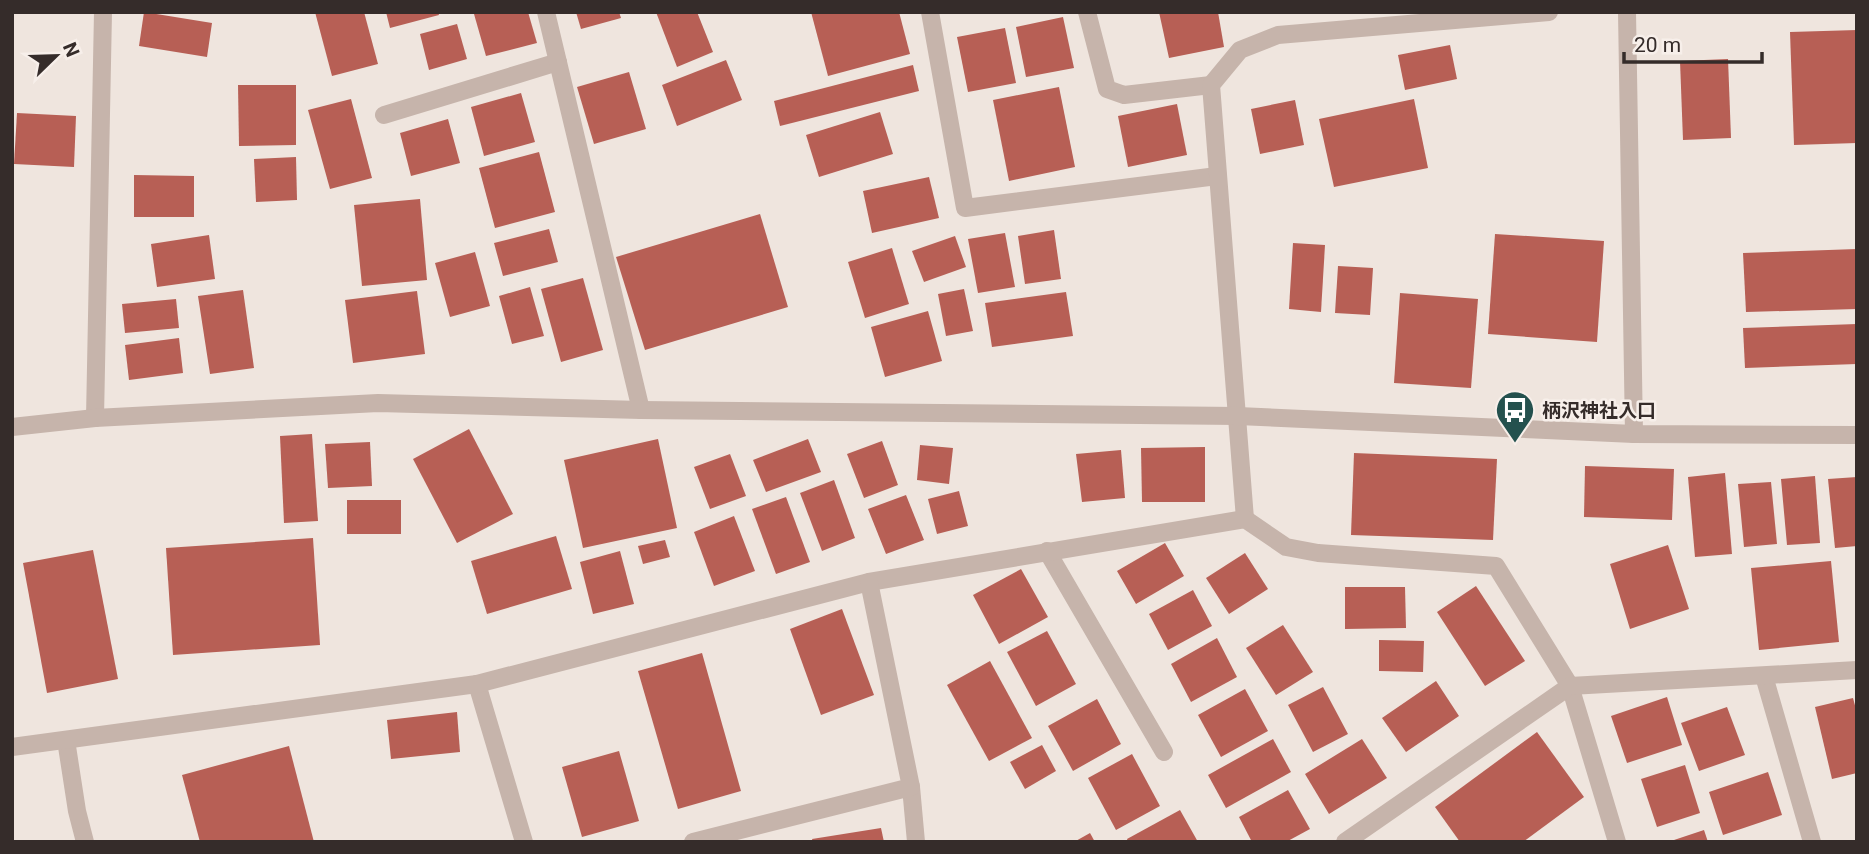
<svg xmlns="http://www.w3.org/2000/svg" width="1869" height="854" viewBox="0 0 1869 854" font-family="Roboto,'Noto Sans JP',sans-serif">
	<rect width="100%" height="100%" fill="#efe5de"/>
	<g fill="#b75f55">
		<path d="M144,12L212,23L207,57L139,46Z"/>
		<path d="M315,12H364L378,64L332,76Z"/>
		<path d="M386,12H438L439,15L390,28Z"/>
		<path d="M481,12H528L537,43L486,56L474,14Z"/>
		<path d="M576,12H619L621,18L581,29Z"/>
		<path d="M656,12H697L713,52L677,67Z"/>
		<path d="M811,12H899L910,54L828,76Z"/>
		<path d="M1159,12H1218L1224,47L1169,58Z"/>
		<path d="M1063,17L1074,68L1026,77L1016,27Z"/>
		<path d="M457,24L467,59L429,70L420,34Z"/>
		<path d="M1005,28L1016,83L968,92L957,37Z"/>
		<path d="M1857,30V143L1794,145L1790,32Z"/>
		<path d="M1450,45L1457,79L1405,90L1398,55Z"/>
		<path d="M1728,59L1731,138L1683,140L1680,61Z"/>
		<path d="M726,60L742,100L677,126L662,85Z"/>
		<path d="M913,65L919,91L780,126L774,101Z"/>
		<path d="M629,72L646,129L594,144L577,87Z"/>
		<path d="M238,85H296V145L239,146Z"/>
		<path d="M1059,87L1075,167L1009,181L993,100Z"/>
		<path d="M521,93L535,142L484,156L471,107Z"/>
		<path d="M351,99L372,178L330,189L308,110Z"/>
		<path d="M1414,99L1428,168L1334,187L1319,119Z"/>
		<path d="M1295,100L1304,145L1260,154L1251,109Z"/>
		<path d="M1177,104L1187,155L1128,167L1118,116Z"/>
		<path d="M880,112L893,154L819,177L806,135Z"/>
		<path d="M17,113L76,116L74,167L14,164Z"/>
		<path d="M448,119L460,163L411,176L400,133Z"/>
		<path d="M539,152L555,212L495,228L479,168Z"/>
		<path d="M296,157L297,200L256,202L254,159Z"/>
		<path d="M134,175L194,176V217H134Z"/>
		<path d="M929,177L939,218L872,233L863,191Z"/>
		<path d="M420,199L427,280L362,286L354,205Z"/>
		<path d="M760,214L788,307L645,350L616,257Z"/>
		<path d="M549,229L558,262L503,276L494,243Z"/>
		<path d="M1054,230L1061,279L1025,284L1018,236Z"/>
		<path d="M1005,233L1015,287L978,293L968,239Z"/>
		<path d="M1495,234L1604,241L1597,342L1488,334Z"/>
		<path d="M209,235L215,279L157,287L151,244Z"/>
		<path d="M955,236L966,267L924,282L912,251Z"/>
		<path d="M1293,243L1325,245L1321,312L1289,309Z"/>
		<path d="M892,248L909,304L865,318L848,262Z"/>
		<path d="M1857,249V309L1746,312L1743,253Z"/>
		<path d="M475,252L490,306L450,317L435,263Z"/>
		<path d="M1338,266L1373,268L1370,315L1335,313Z"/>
		<path d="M583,278L603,350L561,362L541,289Z"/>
		<path d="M530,287L544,336L512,344L499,296Z"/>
		<path d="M964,289L973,331L946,336L938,294Z"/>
		<path d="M243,290L254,368L210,374L198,296Z"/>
		<path d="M417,291L425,354L353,363L345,300Z"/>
		<path d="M1066,292L1073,336L992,347L985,303Z"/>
		<path d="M1400,293L1478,299L1471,388L1394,383Z"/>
		<path d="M176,299L179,328L125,333L122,304Z"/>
		<path d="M928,311L942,361L885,377L871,327Z"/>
		<path d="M1857,324V364L1745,368L1743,328Z"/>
		<path d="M179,338L183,373L129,380L125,345Z"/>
		<path d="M469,429L513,514L457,543L413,459Z"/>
		<path d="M312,434L318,521L284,523L280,436Z"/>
		<path d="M658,439L677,528L583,548L564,460Z"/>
		<path d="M808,439L821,472L766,492L753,460Z"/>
		<path d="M882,441L898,485L864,498L847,454Z"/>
		<path d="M370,442L372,486L328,488L325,444Z"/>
		<path d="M920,445L953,448L949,484L917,480Z"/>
		<path d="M1205,447V502H1142L1141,448Z"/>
		<path d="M1121,450L1125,498L1082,502L1076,454Z"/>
		<path d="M1354,453L1497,459L1493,540L1351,535Z"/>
		<path d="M730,454L746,496L710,509L694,467Z"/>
		<path d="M1585,466L1674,469L1672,520L1584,517Z"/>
		<path d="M1725,473L1732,554L1695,557L1688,477Z"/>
		<path d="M1815,476L1820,543L1787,545L1781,479Z"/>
		<path d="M1857,477V546L1835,548L1828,479Z"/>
		<path d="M834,480L855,538L822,551L800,493Z"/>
		<path d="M1771,482L1777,544L1744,547L1738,484Z"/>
		<path d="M959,491L968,526L937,534L928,499Z"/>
		<path d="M906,495L924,540L886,554L868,509Z"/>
		<path d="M786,497L810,562L776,574L752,509Z"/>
		<rect x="347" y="500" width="54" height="34"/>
		<path d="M734,516L755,571L714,586L694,532Z"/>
		<path d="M556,536L572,589L487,614L471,561Z"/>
		<path d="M313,538L320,645L173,655L166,548Z"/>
		<path d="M665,540L670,557L643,564L638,546Z"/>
		<path d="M1165,543L1184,576L1136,604L1117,571Z"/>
		<path d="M1668,545L1689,609L1630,629L1610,564Z"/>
		<path d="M93,550L118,679L47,693L23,563Z"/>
		<path d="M620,551L634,604L593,614L580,562Z"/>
		<path d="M1245,553L1268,589L1229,614L1206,578Z"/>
		<path d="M1831,561L1839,642L1759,650L1751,568Z"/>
		<path d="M1021,569L1048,617L999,644L973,595Z"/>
		<path d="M1476,586L1525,661L1485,686L1437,612Z"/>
		<path d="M1345,587H1405L1406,628L1345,629Z"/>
		<path d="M1193,590L1212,626L1168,650L1149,614Z"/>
		<path d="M842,609L874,695L821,715L790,629Z"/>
		<path d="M1283,625L1313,672L1276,695L1246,648Z"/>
		<path d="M1047,631L1076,684L1036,706L1007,652Z"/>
		<path d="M1217,638L1237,677L1191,702L1171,664Z"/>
		<path d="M1379,640L1424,641L1423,672L1379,671Z"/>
		<path d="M702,653L741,791L678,809L638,671Z"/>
		<path d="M990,661L1032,738L989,761L947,685Z"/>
		<path d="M1436,681L1459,716L1406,752L1382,718Z"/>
		<path d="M1323,687L1348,734L1313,752L1288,705Z"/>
		<path d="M1245,689L1268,731L1221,757L1198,715Z"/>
		<path d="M1667,697L1682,745L1627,763L1611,716Z"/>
		<path d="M1853,698L1857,713V773L1832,779L1815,707Z"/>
		<path d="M1097,699L1121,744L1073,771L1048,726Z"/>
		<path d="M1727,707L1745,755L1699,771L1681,723Z"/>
		<path d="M457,712L460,752L391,759L387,720Z"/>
		<path d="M1537,732L1584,797L1523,842H1460L1435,807Z"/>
		<path d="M1273,739L1291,772L1226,808L1208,775Z"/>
		<path d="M1362,739L1387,778L1329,814L1305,774Z"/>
		<path d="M1042,745L1056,771L1025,789L1010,762Z"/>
		<path d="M289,746L314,842H200L182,775Z"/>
		<path d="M619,751L639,821L582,837L562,767Z"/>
		<path d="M1132,754L1160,806L1116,830L1088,778Z"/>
		<path d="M1685,765L1700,813L1657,827L1641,779Z"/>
		<path d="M1768,772L1782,815L1723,835L1709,792Z"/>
		<path d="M1288,790L1310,829L1286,842H1252L1239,817Z"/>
		<path d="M1180,810L1198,842H1128L1127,839Z"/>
		<path d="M881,828L884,842H813L812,839Z"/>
		<path d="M1704,830L1708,842H1671V841Z"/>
		<path d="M1090,833L1095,842H1074Z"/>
	</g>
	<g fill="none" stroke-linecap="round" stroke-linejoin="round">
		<g stroke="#c6b4ab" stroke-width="18">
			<path d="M384,115L558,62"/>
			<path d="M95,418L103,12"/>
		</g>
		<path stroke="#c6b4ab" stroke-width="18" d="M911,787L916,842"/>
		<g stroke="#c6b4ab" stroke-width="18">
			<path d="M546,12L641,410"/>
			<path d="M930,12L965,208L1217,176"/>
			<path d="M1087,12L1107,89L1124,95L1211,85"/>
			<path d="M1627,12L1634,434"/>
			<path d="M1245,519L1211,85L1240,50L1278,35L1549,12"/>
			<path d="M1047,551L1164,752"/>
			<path d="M1764,676L1812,842"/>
			<path d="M477,684L524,842"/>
			<path d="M66,740L77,811L85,842"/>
			<path d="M12,747L477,684L869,582L1245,519L1286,547L1318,553L1496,566L1570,686L1617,842"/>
			<path d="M693,842L911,787L869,582"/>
			<path d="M1345,842L1570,686L1857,670"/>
		</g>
		<path stroke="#c6b4ab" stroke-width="18" d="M12,427L95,418L378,403L641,410L1238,416L1634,434L1857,435"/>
	</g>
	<defs>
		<g id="bus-pin" transform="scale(2.0125)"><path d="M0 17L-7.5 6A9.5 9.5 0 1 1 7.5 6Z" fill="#24514e" stroke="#f7efea"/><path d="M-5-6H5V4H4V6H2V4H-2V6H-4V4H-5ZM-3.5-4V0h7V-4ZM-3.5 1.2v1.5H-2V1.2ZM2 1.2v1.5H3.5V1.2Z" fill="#fff"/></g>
	</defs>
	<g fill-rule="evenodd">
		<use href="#bus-pin" x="1515" y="410"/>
	</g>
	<g text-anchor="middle" stroke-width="5" stroke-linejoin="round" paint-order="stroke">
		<g font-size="19" font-weight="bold" fill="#352c2a" stroke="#f7efea" text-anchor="start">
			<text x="1542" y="417">柄沢神社入口</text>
		</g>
	</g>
	<rect width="1869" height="854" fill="none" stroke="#352c2a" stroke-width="28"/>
	<g transform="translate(56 56) rotate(67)" stroke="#f7efea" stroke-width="5" paint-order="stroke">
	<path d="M0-5L12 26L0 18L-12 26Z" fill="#352c2a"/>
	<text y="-10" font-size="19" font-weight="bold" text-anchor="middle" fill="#352c2a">N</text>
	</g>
	<path d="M1624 52v10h138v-10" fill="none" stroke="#352c2a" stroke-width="3.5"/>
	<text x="1634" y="52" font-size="21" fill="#352c2a" stroke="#f7efea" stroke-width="5" paint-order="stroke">20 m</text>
</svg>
